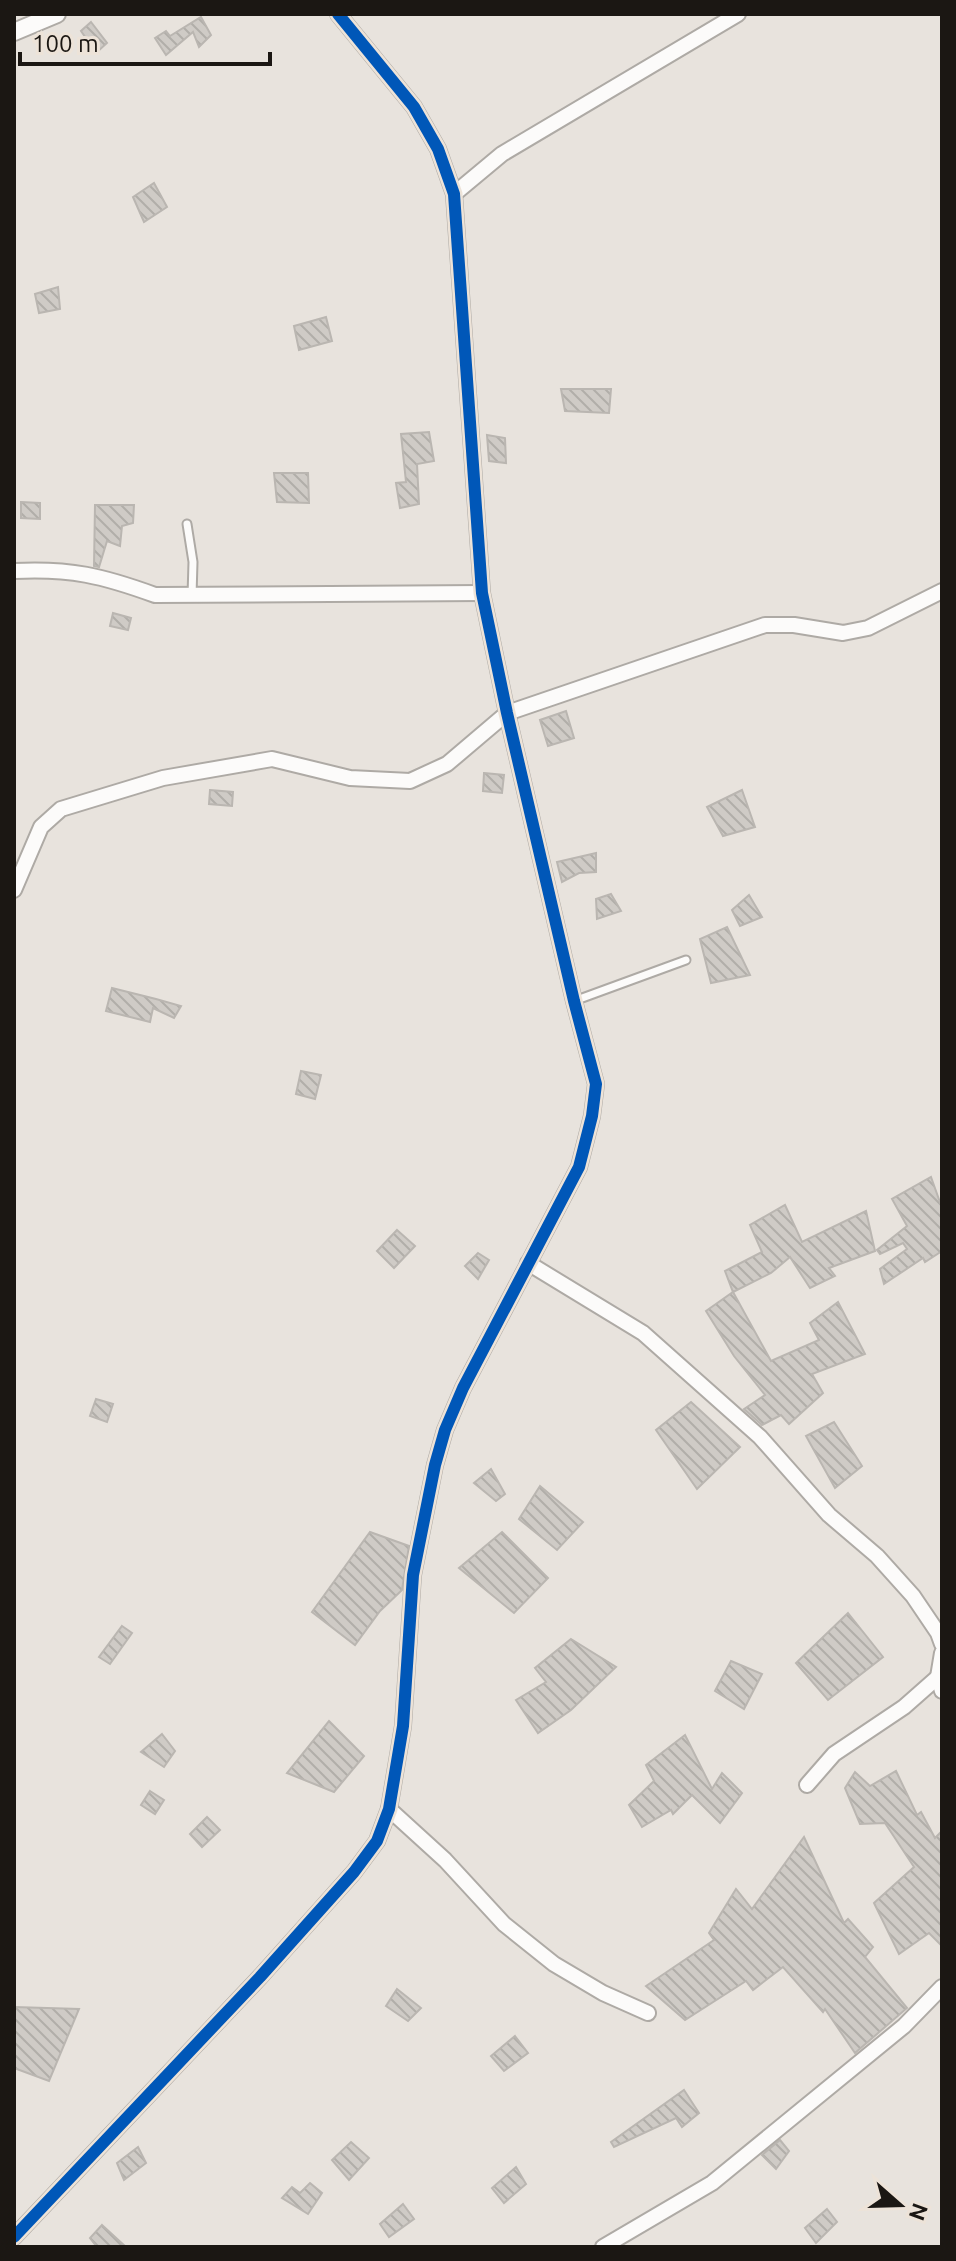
<svg xmlns="http://www.w3.org/2000/svg" width="956" height="2261" viewBox="0 0 956 2261" font-family="Ubuntu,sans-serif">
	<defs>
		<pattern id="building-back-hatch" width="6" height="6" patternUnits="userSpaceOnUse" patternTransform="scale(2)"><rect width="6" height="6" fill="#cfcbc6"/><path d="M-1 5l2 2M0 0l6 6M5-1l2 2" fill="none" stroke="#b1aea9"/></pattern>
	</defs>
	<rect width="100%" height="100%" fill="#e8e3dd"/>
	<g fill="url(#building-back-hatch)" stroke="#bab6b1" stroke-width="2">
		<path d="M201,17L211,35L199,47L193,32L166,55L155,38L166,31L170,36Z"/>
		<path d="M91,22L107,43L96,53L81,31Z"/>
		<path d="M154,183L167,207L144,222L133,197Z"/>
		<path d="M58,287L60,309L39,313L35,294Z"/>
		<path d="M326,317L332,341L299,350L294,326Z"/>
		<path d="M561,389H611L609,413L565,411Z"/>
		<path d="M429,432L434,461L417,464L419,504L400,508L396,483L406,482L401,434Z"/>
		<path d="M487,435L505,438L506,463L489,461Z"/>
		<path d="M274,473H308L309,503L277,502Z"/>
		<path d="M21,502L40,503V519L21,518Z"/>
		<path d="M95,505H134L133,523L122,526L120,546L107,541L99,567L94,566Z"/>
		<path d="M113,613L131,618L128,630L110,626Z"/>
		<path d="M566,711L574,738L548,746L540,720Z"/>
		<path d="M484,773L504,775L502,793L483,791Z"/>
		<path d="M210,790L233,792L232,806L209,804Z"/>
		<path d="M742,790L755,827L723,836L707,807Z"/>
		<path d="M596,853V872L579,873L562,882L557,862Z"/>
		<path d="M611,894L621,911L597,919L596,899Z"/>
		<path d="M749,895L762,917L740,926L732,910Z"/>
		<path d="M727,927L750,975L711,983L700,939Z"/>
		<path d="M112,988L156,999L181,1006L174,1018L153,1008L150,1022L106,1011Z"/>
		<path d="M301,1071L321,1075L315,1099L296,1094Z"/>
		<path d="M931,1177L942,1208V1251L925,1262L923,1258L884,1284L880,1269L907,1249L903,1243L880,1254L877,1250L907,1226L892,1199Z"/>
		<path d="M785,1205L802,1242L866,1211L875,1251L829,1268L835,1276L810,1288L790,1257L771,1273L733,1292L725,1271L762,1252L750,1225Z"/>
		<path d="M397,1230L415,1246L394,1268L377,1251Z"/>
		<path d="M478,1253L489,1260L478,1279L465,1266Z"/>
		<path d="M733,1292L771,1361L819,1340L810,1323L838,1302L865,1354L812,1374L823,1393L789,1424L781,1415L762,1425L744,1409L765,1395L734,1356L706,1311Z"/>
		<path d="M96,1399L113,1404L107,1422L90,1416Z"/>
		<path d="M691,1402L740,1447L697,1489L656,1430Z"/>
		<path d="M834,1422L862,1466L835,1488L806,1436Z"/>
		<path d="M491,1469L505,1494L496,1501L474,1483Z"/>
		<path d="M540,1486L583,1522L557,1550L519,1519Z"/>
		<path d="M370,1532L409,1546L402,1590L380,1611L355,1645L312,1612Z"/>
		<path d="M502,1532L548,1578L514,1613L459,1568Z"/>
		<path d="M848,1613L883,1657L828,1700L796,1663Z"/>
		<path d="M122,1626L132,1633L110,1664L99,1657Z"/>
		<path d="M571,1639L616,1667L571,1710L538,1733L516,1700L546,1682L535,1668Z"/>
		<path d="M731,1661L762,1674L744,1709L715,1691Z"/>
		<path d="M329,1721L364,1756L334,1792L287,1773Z"/>
		<path d="M162,1734L175,1751L164,1767L141,1752Z"/>
		<path d="M685,1735L712,1789L722,1773L742,1793L720,1823L692,1795L673,1814L671,1810L642,1827L629,1805L654,1781L646,1765Z"/>
		<path d="M896,1771L917,1815L921,1812L935,1838L942,1831V1946L929,1933L899,1954L874,1903L914,1867L885,1823L860,1824L845,1788L855,1772L870,1786Z"/>
		<path d="M150,1791L164,1800L155,1814L141,1805Z"/>
		<path d="M207,1817L220,1830L202,1847L190,1834Z"/>
		<path d="M804,1837L844,1923L848,1919L873,1947L865,1957L907,2008L855,2053L825,2009L823,2012L783,1967L753,1990L746,1981L685,2020L646,1986L714,1940L709,1933L736,1889L752,1909Z"/>
		<path d="M397,1989L421,2008L408,2021L386,2006Z"/>
		<path d="M14,2007L79,2009L49,2081L14,2068Z"/>
		<path d="M515,2036L528,2053L504,2071L491,2056Z"/>
		<path d="M684,2090L699,2113L682,2127L676,2118L614,2147L611,2142Z"/>
		<path d="M780,2140L789,2151L776,2169L762,2155Z"/>
		<path d="M351,2142L369,2158L349,2180L332,2160Z"/>
		<path d="M138,2147L146,2163L124,2180L117,2163Z"/>
		<path d="M516,2167L526,2184L504,2203L492,2188Z"/>
		<path d="M310,2183L322,2193L308,2214L282,2198L292,2187L300,2193Z"/>
		<path d="M403,2204L414,2219L389,2237L380,2224Z"/>
		<path d="M827,2209L837,2222L816,2243L805,2228Z"/>
		<path d="M102,2225L126,2247H97L90,2238Z"/>
	</g>
	<g fill="none" stroke-linecap="round" stroke-linejoin="round">
		<g stroke="#aeaaa5" stroke-width="11">
			<g id="service">
				<path d="M187,524L193,562L192,596"/>
				<path d="M574,1001L686,960"/>
			</g>
		</g>
		<g stroke="#aeaaa5" stroke-width="18">
			<g id="minor">
				<path d="M454,194L502,154L738,14"/>
				<path d="M14,571C70,568 103,576 155,595L482,593"/>
				<path d="M14,890L41,827L61,809L163,778L272,759L350,778L410,781L447,764L507,713L765,625H794L843,633L868,628L942,591"/>
				<path d="M528,1263L643,1333L760,1437L829,1515L877,1556L913,1596L938,1633L942,1644"/>
				<path d="M942,1653L938,1677L942,1691"/>
				<path d="M807,1785L834,1754L904,1707L938,1677"/>
				<path d="M389,1809L445,1860L504,1924L554,1964L603,1993L648,2013"/>
				<path d="M14,2237L260,1977L354,1872L377,1841L389,1809L403,1726L413,1575L435,1465L445,1430L463,1388L579,1167L592,1116L596,1084L574,1001L507,713L482,593L454,194L438,149L414,107L338,14"/>
				<path d="M603,2247L712,2183L904,2026L942,1987"/>
			</g>
		</g>
		<g stroke="#aeaaa5" stroke-width="20">
			<path id="tertiary" d="M14,32L57,14"/>
		</g>
		<use href="#service" stroke="#fcfbfa" stroke-width="7"/>
		<use href="#minor" stroke="#fcfbfa" stroke-width="14"/>
		<use href="#tertiary" stroke="#fcfbfa" stroke-width="16"/>
		<g stroke="#ede3d8" stroke-width="17">
			<path id="cycleway" d="M14,2237L260,1977L354,1872L377,1841L389,1809L403,1726L413,1575L435,1465L445,1430L463,1388L579,1167L592,1116L596,1084L574,1001L507,713L482,593L454,194L438,149L414,107L338,14"/>
		</g>
		<use href="#cycleway" stroke="#0057b8" stroke-width="12"/>
	</g>
	<rect width="956" height="2261" fill="none" stroke="#1b1713" stroke-width="32"/>
	<g transform="translate(900 2205) rotate(110)" stroke="#ede3d8" stroke-width="6" paint-order="stroke">
	<path d="M0-6L14 30L0 20L-14 30Z" fill="#1b1713"/>
	<text y="-12" font-size="22" font-weight="bold" text-anchor="middle" fill="#1b1713">N</text>
	</g>
	<path d="M20 52v12h250v-12" fill="none" stroke="#1b1713" stroke-width="4"/>
	<text x="32" y="52" font-size="24" fill="#1b1713" stroke="#ede3d8" stroke-width="6" paint-order="stroke">100 m</text>
</svg>
